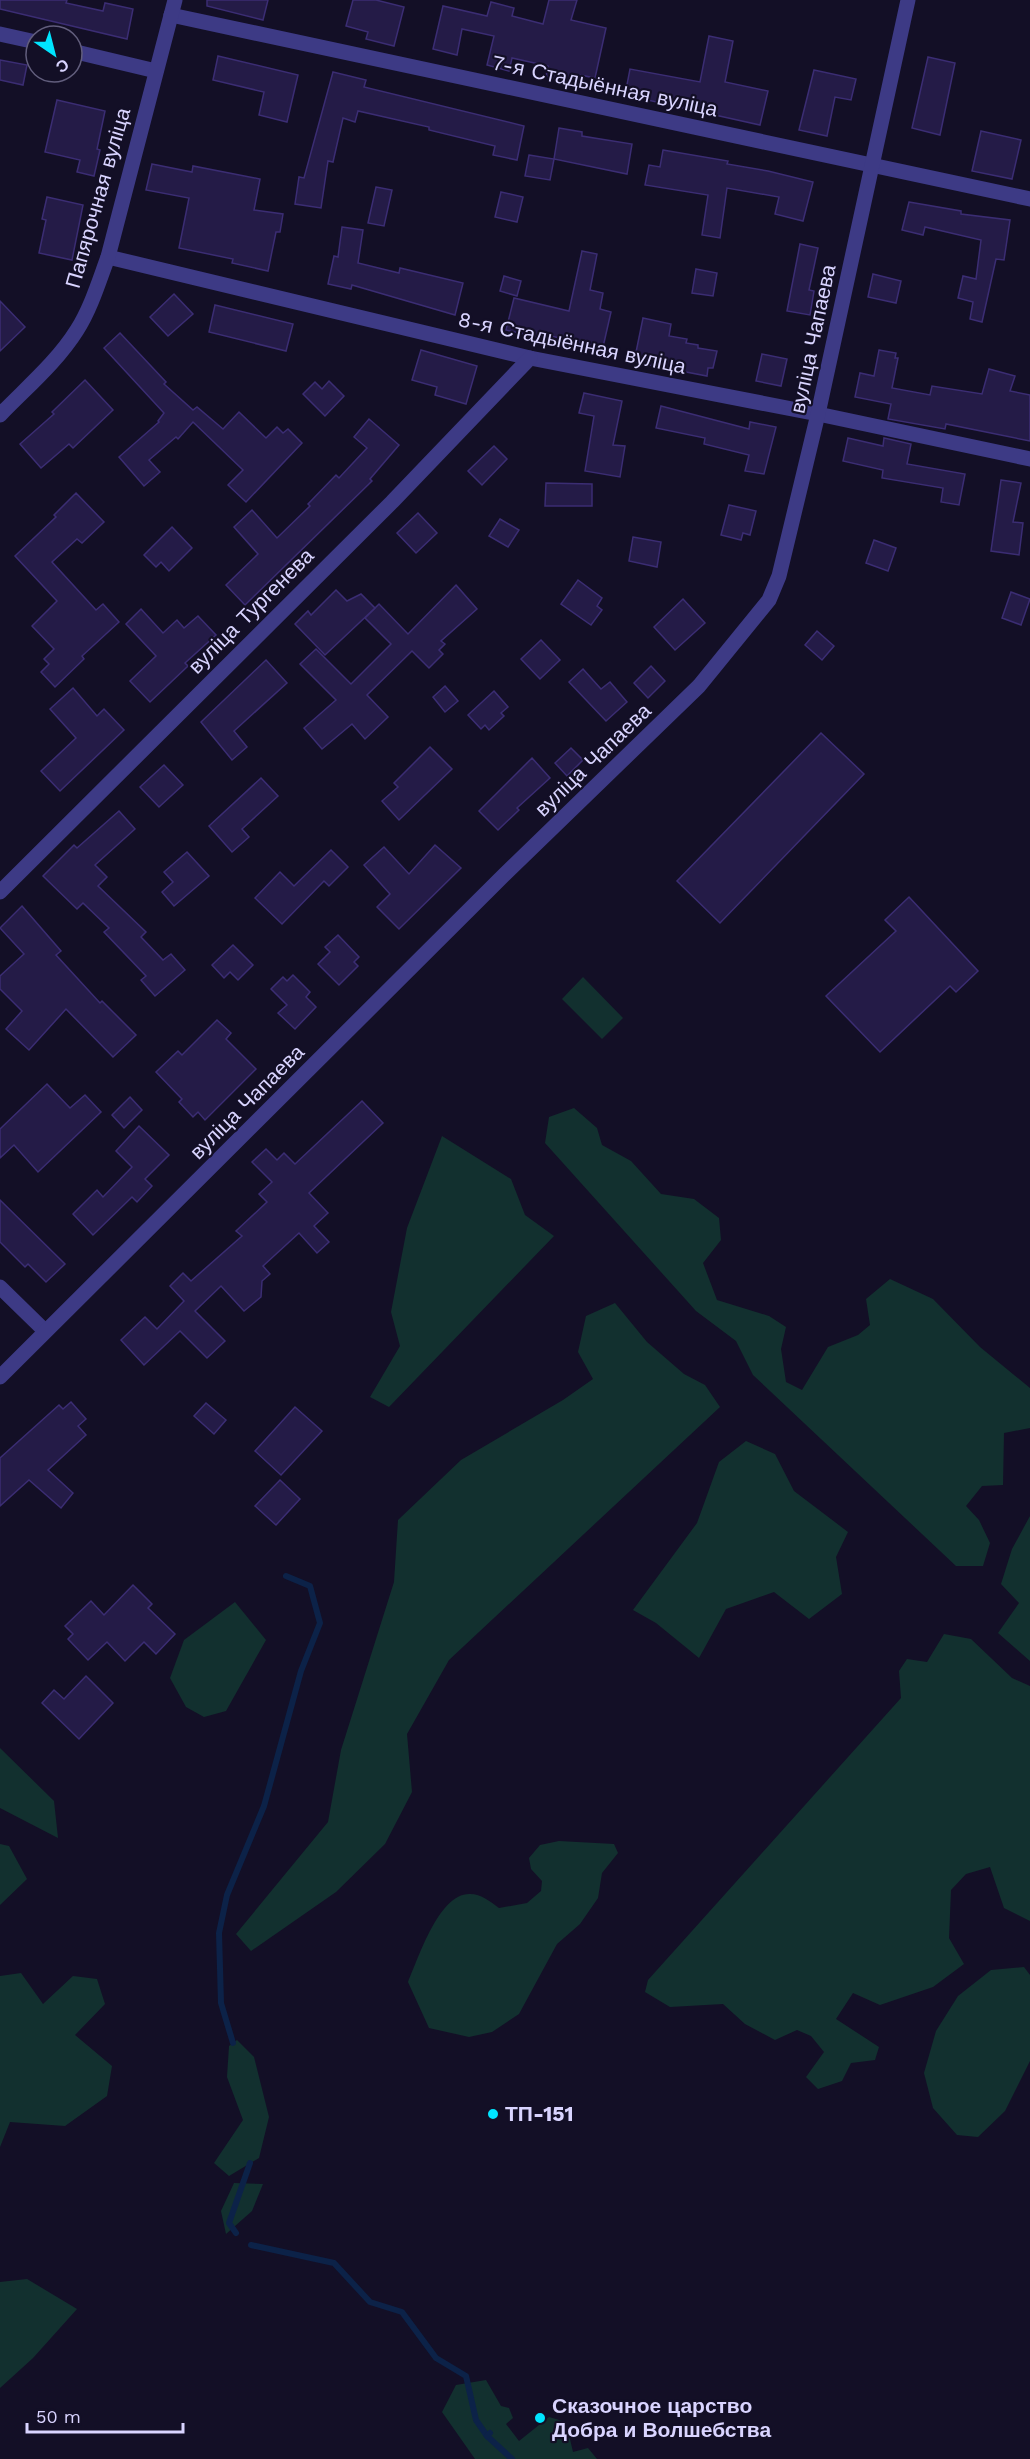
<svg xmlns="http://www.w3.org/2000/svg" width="1030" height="2459" viewBox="0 0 1030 2459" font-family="'Work Sans',sans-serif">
	<rect width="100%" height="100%" fill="#130f26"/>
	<g fill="#12302f">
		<path d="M583,977L623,1018L602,1039L562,999Z"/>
		<path d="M574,1108L597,1128L602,1145L631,1161L661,1194L694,1199L719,1218L721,1240L703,1263L717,1300L769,1316L786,1327L781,1349L786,1382L802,1390L828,1347L858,1335L870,1325L866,1299L890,1279L933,1299L980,1347L1030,1388V1428L1004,1433L1003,1485L982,1486L966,1506L979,1520L990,1543L983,1566H956L753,1375L736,1341L696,1311L545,1143L549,1117Z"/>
		<path d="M442,1136L511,1179L525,1215L554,1236L389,1407L370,1397L400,1346L391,1312L407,1228Z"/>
		<path d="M615,1303L647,1342L684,1374L705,1385L720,1407L449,1660L407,1734L412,1792L385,1844L336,1892L251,1951L236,1934L328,1822L341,1750L394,1582L398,1520L461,1460L563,1400L593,1379L578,1352L586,1316Z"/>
		<path d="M746,1441L775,1454L794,1491L848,1532L836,1557L842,1594L809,1619L774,1592L726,1609L699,1658L656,1623L633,1610L697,1523L719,1462Z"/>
		<path d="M1030,1516V1661L998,1633L1019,1603L1001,1584L1012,1549Z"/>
		<path d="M235,1602L266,1640L226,1711L204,1717L186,1707L170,1678L184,1640Z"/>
		<path d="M944,1634L971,1639L1012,1678L1030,1686V1921L1004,1908L990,1867L966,1874L951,1890L949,1938L964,1964L933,1987L880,2005L853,1993L836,2019L879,2047L875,2060L851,2063L842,2081L818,2089L806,2077L824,2052L811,2036L797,2030L775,2040L745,2024L723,2004L670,2007L645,1992L648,1980L901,1698L899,1671L907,1659L927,1662Z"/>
		<path d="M0,1748L54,1801L58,1838L0,1808Z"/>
		<path d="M559,1841L614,1844L618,1853L602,1873L598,1898L580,1924L557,1944L519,2014L492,2032L469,2037L429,2028L408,1982C419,1957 439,1893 470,1894C481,1894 491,1902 499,1908L527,1903L541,1891L542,1881L531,1869L529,1858L540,1845Z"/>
		<path d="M0,1844L9,1846L27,1879L0,1905Z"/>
		<path d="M1024,1967L1030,1975V2061L1005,2111L978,2137L957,2135L933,2108L924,2073L936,2031L958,1996L991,1970Z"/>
		<path d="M21,1973L43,2004L73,1976L97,1979L105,2004L75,2035L112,2066L107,2096L65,2126L10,2122L0,2147V1976Z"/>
		<path d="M237,2040L254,2057L269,2117L259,2158L229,2176L214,2163L243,2120L227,2077L229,2046Z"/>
		<path d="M234,2183L263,2184L252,2211L226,2234L221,2211Z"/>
		<path d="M27,2279L77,2309L33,2358L0,2388V2282Z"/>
		<path d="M486,2380L501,2406L509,2408L513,2418L506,2424L519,2441L549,2417L566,2422L573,2452L588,2448L597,2459H475L442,2412L456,2385Z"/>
	</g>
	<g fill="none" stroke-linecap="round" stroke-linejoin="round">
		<g stroke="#0c2248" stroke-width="6">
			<path d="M233,2043L221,2003L219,1933L227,1895L264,1806L301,1671L320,1623L310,1586L286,1576"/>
			<path d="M236,2233L229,2223L250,2163"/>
			<path d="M251,2245L334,2263L370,2302L402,2312L436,2358L466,2376L476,2420L487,2436"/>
			<path d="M490,2433L487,2436L512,2459"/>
		</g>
	</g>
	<g fill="#241b47" stroke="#3b2d73" stroke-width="1.5">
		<path d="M0,0H67L66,3L103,11L105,3L133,9L127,39L0,9Z"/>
		<path d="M207,0H268L263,20L207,6Z"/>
		<path d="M353,0H376L404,7L394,46L366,39L368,32L346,26Z"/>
		<path d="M549,0H577L571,20L606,28L595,78L580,75L578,84L546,76L548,66L512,58L509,71L487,65L494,36L462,29L457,55L433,49L443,6L487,16L491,2L514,8L512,16L543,24Z"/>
		<path d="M709,36L733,41L725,82L768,91L760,125L625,95L630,69L700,82Z"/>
		<path d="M218,56L298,75L287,122L259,115L264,92L213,80Z"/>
		<path d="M928,57L955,63L940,135L912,128Z"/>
		<path d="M0,60L27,65L23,85L0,80Z"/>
		<path d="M814,70L856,79L851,100L835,97L827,136L799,130Z"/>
		<path d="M333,72L366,80L364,87L524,126L517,160L493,155L495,146L429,130V127L358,111L355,122L343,118L333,162L328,161L321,208L295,204L299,177L304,178Z"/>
		<path d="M57,100L105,111L97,149L100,150L94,176L77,172L80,160L45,152Z"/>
		<path d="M559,128L582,132V136L632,144L627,174L554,159Z"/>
		<path d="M981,131L1021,140L1012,179L972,171Z"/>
		<path d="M663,150L728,161L727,164L768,171L813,182L803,221L775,214L779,197L727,188L720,238L702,235L708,195L645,185L649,165L660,167Z"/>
		<path d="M529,155L554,159L550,180L525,176Z"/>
		<path d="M152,164L192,172L193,166L260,179L254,210L283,214L280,232H276L268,271L232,263L233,259L179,248L189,198L146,190Z"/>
		<path d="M376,187L392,190L384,226L368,223Z"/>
		<path d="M501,192L523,197L517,222L495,217Z"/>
		<path d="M47,197L83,205L72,260L39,253L46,220L42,219Z"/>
		<path d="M909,202L961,211V214L1010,220L1004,260L996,259L982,322L970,319L973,302L958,298L963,276L976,279L981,240L925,227L923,235L902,230Z"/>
		<path d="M342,227L363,230L358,263L399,273L400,268L463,283L455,315L352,285L351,289L328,284L334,256L338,257Z"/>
		<path d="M800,244L818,248L809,290L814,291L810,315L787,311Z"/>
		<path d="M582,251L597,254L590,290L603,293L600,309L611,312L603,347L541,334L540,338L506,330L514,298L569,311Z"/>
		<path d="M696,269L717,273L713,296L692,293Z"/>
		<path d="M873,274L901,281L896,303L868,297Z"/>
		<path d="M504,276L521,281L517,296L500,291Z"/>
		<path d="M174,294L193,314L168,336L150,317Z"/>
		<path d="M0,301L25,327L0,351Z"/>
		<path d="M215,305L293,324L286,351L209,332Z"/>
		<path d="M643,318L671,324L669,336L687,339L686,343L698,345V348L717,351L713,368H708L707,376L634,362Z"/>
		<path d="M120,333L166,382L164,384L193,410L197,407L223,429L239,412L266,438L277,427L283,433L288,429L302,443L246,502L228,485L243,470L193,422L178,439L176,437L149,460L160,472L144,486L119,457L159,422L158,421L164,413L104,348Z"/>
		<path d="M421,350L477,366L466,404L435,395L437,387L412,380Z"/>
		<path d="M879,350L896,353L895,358H898L892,388L930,395L932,386L982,394L989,369L1015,376L1010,391L1030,395V441L946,424L945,429L888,419L891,404L855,397L860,373L874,376Z"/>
		<path d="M762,354L787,359L781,386L756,381Z"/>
		<path d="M85,380L113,410L73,448L69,444L41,468L20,444L54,414L52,412Z"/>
		<path d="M329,381L344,396L325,416L303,394L315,382L322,389Z"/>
		<path d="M584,393L622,401L613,445L625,446L620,477L585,471L594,416L579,413Z"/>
		<path d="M661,406L749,429L750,422L776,427L764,474L745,471L749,455L704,444L705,438L656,428Z"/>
		<path d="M369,419L399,445L370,479L372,481L245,605L226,585L258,554L234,527L252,510L277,538L310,506L308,504L336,475L339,478L367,448L354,437Z"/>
		<path d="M848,438L883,446L884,438L911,444L907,464L965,474L959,505L941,502L943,488L882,478L883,470L843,461Z"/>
		<path d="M494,446L507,459L482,485L468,471Z"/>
		<path d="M1001,480L1021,483L1013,522L1023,523L1019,555L991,551Z"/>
		<path d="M546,483L592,484V506H545Z"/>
		<path d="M76,493L104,522L82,543L77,539L52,562L96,610L103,604L119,622L82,656L84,659L55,687L41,672L49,664L44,659L54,649L32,626L57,601L15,556L56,517L54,515Z"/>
		<path d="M729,505L756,511L750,535L743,533L741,540L721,535Z"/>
		<path d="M418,513L437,533L416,553L397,533Z"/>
		<path d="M500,519L519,530L508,547L489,536Z"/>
		<path d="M172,527L192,548L169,571L161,562L156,567L144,555Z"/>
		<path d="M633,537L661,542L657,567L629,561Z"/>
		<path d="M874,540L896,548L888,571L866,563Z"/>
		<path d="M578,580L602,598L597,606L602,610L591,625L561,604Z"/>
		<path d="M456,585L477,609L441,641L445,644L439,650L443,654L429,668L412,651L367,695L388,717L365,739L352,724L322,749L304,728L336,700L300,664L316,649L351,684L391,644L365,618L379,604L408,634Z"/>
		<path d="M336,590L347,601L361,594L375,608L325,655L295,624L308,611L311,615Z"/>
		<path d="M1011,592L1030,599L1021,625L1002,618Z"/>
		<path d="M683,599L705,623L675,650L654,627Z"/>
		<path d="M141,609L163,633L177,620L184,628L198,616L216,635L185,663L188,666L150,702L130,681L156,656L126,624Z"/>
		<path d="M817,631L834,646L822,660L805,645Z"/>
		<path d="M541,640L560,660L540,679L521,659Z"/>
		<path d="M266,660L287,683L234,731L247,747L232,760L201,722Z"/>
		<path d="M651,666L665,681L648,698L634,683Z"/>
		<path d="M583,669L601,689L610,682L627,702L606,721L569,682Z"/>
		<path d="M445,686L458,701L445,712L433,697Z"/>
		<path d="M73,688L97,716L104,709L124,730L60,791L41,771L76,738L50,709Z"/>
		<path d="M494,691L508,707L501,713L504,716L489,730L485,725L481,729L468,715Z"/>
		<path d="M821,733L864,774L720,923L677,881Z"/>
		<path d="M430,747L452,769L399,820L382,801L398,787L394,783Z"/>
		<path d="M571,748L583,760L567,776L555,763Z"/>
		<path d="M532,758L550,778L517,808L519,810L498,830L479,811Z"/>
		<path d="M164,765L183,785L159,807L140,787Z"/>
		<path d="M261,778L278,796L242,829L249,837L232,852L209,826Z"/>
		<path d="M119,811L135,829L95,865L107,877L98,886L146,932L141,937L163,960L171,954L185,970L155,996L141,980L146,976L104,932L109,928L83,903L77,909L43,876L74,845L77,848Z"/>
		<path d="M435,845L461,868L399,929L377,907L390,894L364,865L384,847L409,874Z"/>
		<path d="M331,850L348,867L329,886L324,881L282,924L255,898L280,872L294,886Z"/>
		<path d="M187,852L209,876L174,906L162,892L173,882L164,872Z"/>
		<path d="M909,897L978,971L956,992L950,986L880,1052L826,996L896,931L885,920Z"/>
		<path d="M22,906L61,951L56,955L100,1003L102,1001L136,1035L113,1057L66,1009L29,1050L6,1029L22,1011L0,989V976L24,954L0,928Z"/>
		<path d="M338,935L359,957L354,962L358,966L339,985L318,964L330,952L325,947Z"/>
		<path d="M233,945L253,965L238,980L230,972L224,978L212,965Z"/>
		<path d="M293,975L310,992L306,997L316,1007L295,1029L278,1013L287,1005L271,989L283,977L287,981Z"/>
		<path d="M217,1020L231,1033L226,1039L256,1069L205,1120L198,1112L193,1117L179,1102L182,1099L156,1072L178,1051L182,1055Z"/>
		<path d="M47,1084L70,1108L85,1095L101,1112L38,1172L14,1145L0,1158V1129Z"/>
		<path d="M130,1097L142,1110L124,1128L112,1115Z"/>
		<path d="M362,1101L383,1123L309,1193L328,1213L314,1226L329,1242L317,1253L299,1233L263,1266L270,1274L262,1281L261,1297L244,1311L221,1286L195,1311L225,1341L207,1358L180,1331L144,1365L121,1340L145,1317L157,1329L184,1301L170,1286L183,1273L191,1281L242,1236L236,1231L267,1202L259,1194L272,1182L252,1162L266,1149L277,1160L284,1153L295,1164Z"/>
		<path d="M139,1126L169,1155L145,1179L152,1186L137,1202L132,1197L93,1235L73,1214L97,1190L103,1197L132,1167L116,1151Z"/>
		<path d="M0,1200L65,1264L46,1282L28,1264L25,1267L0,1242Z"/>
		<path d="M71,1402L86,1419L78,1426L86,1435L48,1470L73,1493L61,1508L29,1480L0,1506V1458L59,1405L63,1409Z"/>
		<path d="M206,1403L226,1420L214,1434L194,1416Z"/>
		<path d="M295,1407L322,1431L281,1475L255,1451Z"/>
		<path d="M280,1480L300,1499L276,1525L255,1506Z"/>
		<path d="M133,1585L152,1604L148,1608L175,1634L156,1654L144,1642L125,1661L107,1642L88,1660L68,1639L73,1634L65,1626L91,1601L104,1615Z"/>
		<path d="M86,1676L113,1703L79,1739L42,1703L54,1690L64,1699Z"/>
	</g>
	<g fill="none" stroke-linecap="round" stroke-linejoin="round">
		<g stroke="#3d3a85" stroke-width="15">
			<path d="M171,15L1030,199"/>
			<path d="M0,34L36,42"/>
			<path d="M72,51L156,71"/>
			<path d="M108,257L530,358L818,414L1030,459"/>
			<path d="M0,415C26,388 57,362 77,330C91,308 99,281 108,257L175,0"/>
			<path d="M0,892L392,502L530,358"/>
			<path d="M0,1287L45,1331"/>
			<path d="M0,1377L505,874L699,686L769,600L779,576L818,414L908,0"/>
		</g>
	</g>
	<g fill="#00e5ff" stroke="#130f26" stroke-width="2">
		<circle cx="493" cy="2114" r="6"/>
		<circle cx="540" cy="2418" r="6"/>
	</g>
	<g text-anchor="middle" stroke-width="4.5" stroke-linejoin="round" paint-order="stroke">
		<g font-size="21" fill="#d9d4ff" stroke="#130f26">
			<text transform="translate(605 86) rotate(12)" y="7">7-я Стадыённая вуліца</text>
			<text transform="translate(98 198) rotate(-74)" y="7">Папярочная вуліца</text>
			<text transform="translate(813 339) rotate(-78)" y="7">вуліца Чапаева</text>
			<text transform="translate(572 343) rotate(12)" y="7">8-я Стадыённая вуліца</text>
			<text transform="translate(251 611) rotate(-45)" y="7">вуліца Тургенева</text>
			<text transform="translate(593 760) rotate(-44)" y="7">вуліца Чапаева</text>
			<text transform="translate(247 1102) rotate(-45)" y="7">вуліца Чапаева</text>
		</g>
		<g font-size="21" font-weight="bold" fill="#d9d4ff" stroke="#130f26" text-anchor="start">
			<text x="505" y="2121">ТП-151</text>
			<text x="552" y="2413">Сказочное царство<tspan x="552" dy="24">Добра и Волшебства</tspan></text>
		</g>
	</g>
	<g transform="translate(54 54) rotate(145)"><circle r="28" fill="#130f26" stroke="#625e7d" stroke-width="1.5"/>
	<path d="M0-4.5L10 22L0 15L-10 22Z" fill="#00e5ff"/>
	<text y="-9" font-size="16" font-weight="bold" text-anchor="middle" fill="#d9d4ff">С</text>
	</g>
	<path d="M27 2423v9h156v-9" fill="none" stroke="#d9d4ff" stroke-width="3"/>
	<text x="36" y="2423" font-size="18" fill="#d9d4ff" stroke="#130f26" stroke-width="4.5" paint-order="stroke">50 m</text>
</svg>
